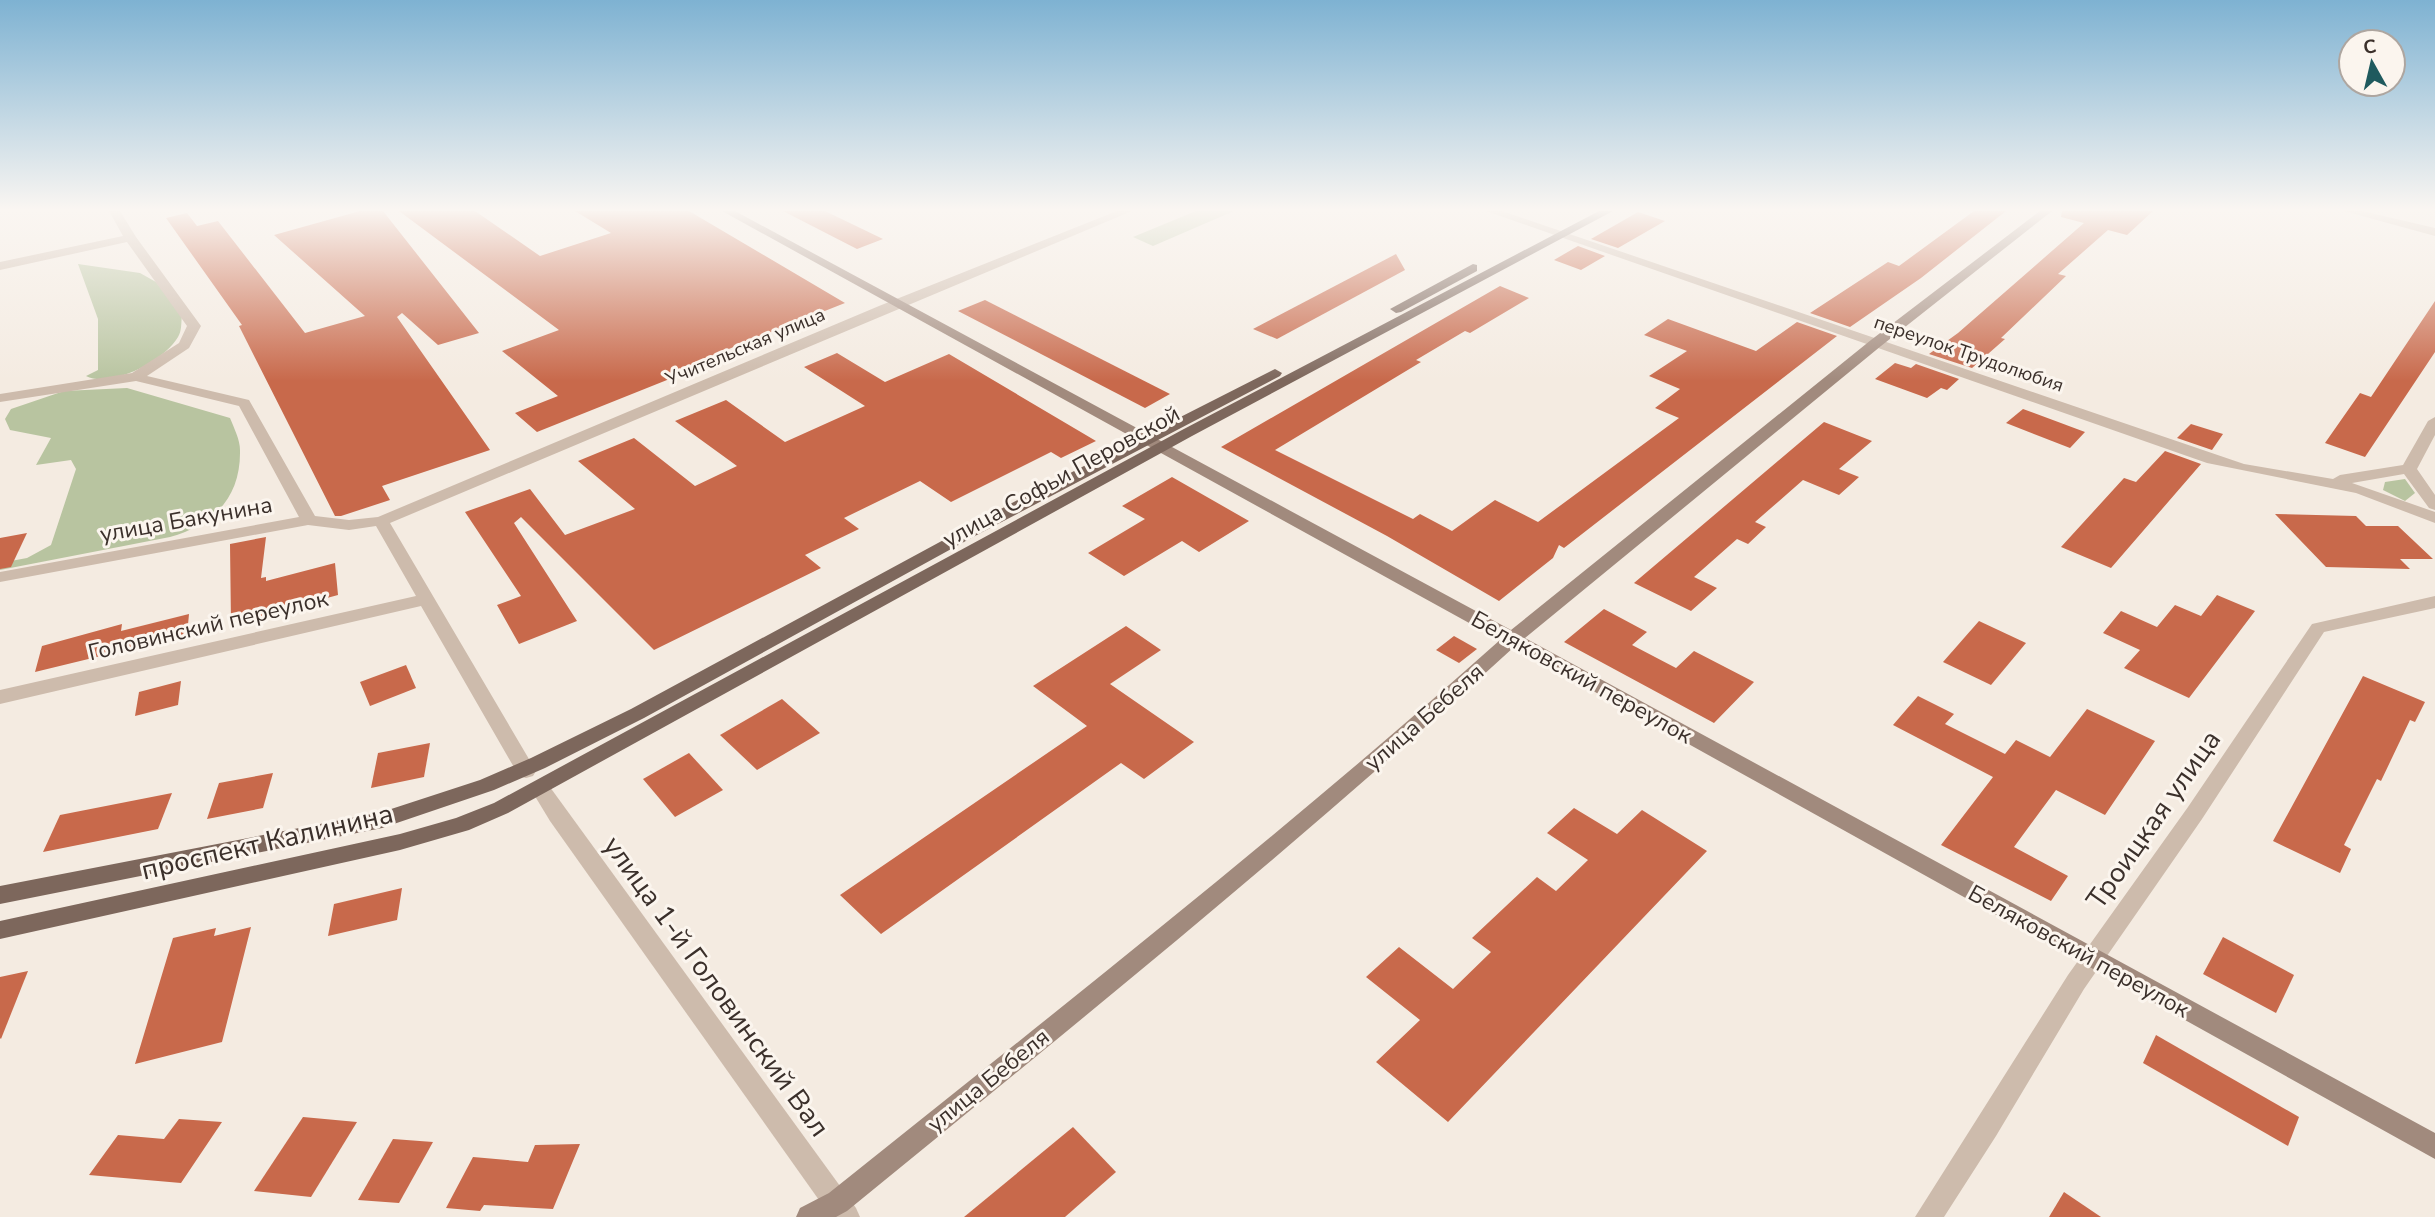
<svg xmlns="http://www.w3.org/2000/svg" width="2435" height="1217" viewBox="0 0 2435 1217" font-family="'Nunito Sans',sans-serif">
	<rect width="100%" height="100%" fill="#f4ebe1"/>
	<g fill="#b8c4a0">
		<path d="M1196,211H1234L1153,246L1133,237Z"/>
		<path d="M78,264L140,273L156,282L182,315C181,322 182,331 178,337C165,360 111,389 86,376L98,370V319Z"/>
		<path d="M127,388L230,418C234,428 240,440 240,450C241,498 213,525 170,537L0,570V563L27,558L51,545L76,469L71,460L36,465L51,438L10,430L5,419L11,409L64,391Z"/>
		<path d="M2405,479L2415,493L2405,501L2383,490L2385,482Z"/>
	</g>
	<g fill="#c8694b">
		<path d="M360,211H383L479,333L438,345L402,313L397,317L490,450L382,486L390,500L341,516H335L239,326L242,325L166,218L187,213L197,226L218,221L305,333L365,316L274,235Z"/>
		<path d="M399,211H475L540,256L611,233L575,211H689L845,303L706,358L712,362L537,432L515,413L558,396L502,351L559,330Z"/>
		<path d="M783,211H825L883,239L857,249Z"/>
		<path d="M1974,211H2006L1921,278L1850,327L1810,313L1888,262L1899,266Z"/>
		<path d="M2062,211H2153L2127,235L2108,230L2058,274L2066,276L2001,338L2005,339L1972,368L1929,354L1958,333L2084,223L2061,217Z"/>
		<path d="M1638,212L1665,221L1618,248L1591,239Z"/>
		<path d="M1578,246L1605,256L1581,270L1554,260Z"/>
		<path d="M1396,254L1405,270L1277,339L1253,329Z"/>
		<path d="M1500,286L1529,298L1470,333L1465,331L1416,360L1421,362L1275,450L1413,519L1420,514L1452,531L1495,500L1538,522L1679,418L1655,408L1680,389L1649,376L1687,351L1644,335L1668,319L1756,351L1797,322L1837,336L1564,548L1559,545L1553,558L1499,601L1387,536L1221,447Z"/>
		<path d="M985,300L1170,394L1145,408L958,311Z"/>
		<path d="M2435,301V352L2365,457L2325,443L2360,393L2371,397Z"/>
		<path d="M837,353L885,382L949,354L1096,441L1061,458L1051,452L951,502L920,481L844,518L859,529L805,555L821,568L654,650L521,517L514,523L577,621L519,644L497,605L521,596L465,512L530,489L565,535L635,509L578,461L634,438L695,486L737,466L675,421L726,400L785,442L865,406L804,367Z"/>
		<path d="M1895,363L1911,368L1916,364L1959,379L1947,390L1941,388L1927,398L1875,379Z"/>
		<path d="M2023,409L2085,432L2070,448L2006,423Z"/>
		<path d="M1824,422L1872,441L1839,469L1859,477L1839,495L1803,480L1755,522L1766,527L1748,544L1737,539L1694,577L1717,588L1691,611L1634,583Z"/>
		<path d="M2191,424L2223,434L2212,450L2177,438Z"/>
		<path d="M2165,451L2201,464L2111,568L2061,547L2124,478L2136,482Z"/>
		<path d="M1172,477L1249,521L1199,552L1182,541L1124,576L1088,553L1145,519L1122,506Z"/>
		<path d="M2275,514L2356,516L2366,526H2398L2433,559H2400L2410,569L2326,567Z"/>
		<path d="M27,533L11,567L0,569V538Z"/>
		<path d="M266,537L261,578L266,577V581L335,563L338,595L231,624L230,544Z"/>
		<path d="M2217,595L2255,611L2189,698L2124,668L2140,650L2103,633L2121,611L2157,627L2175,605L2201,616Z"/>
		<path d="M1604,609L1647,632L1632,645L1676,668L1694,651L1754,682L1714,723L1564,642Z"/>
		<path d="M189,614L187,635L35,672L42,646L122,624L121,631Z"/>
		<path d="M1979,621L2026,643L1991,685L1943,662Z"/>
		<path d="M1126,626L1161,650L1110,684L1194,742L1144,779L1121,763L881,934L840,895L1087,726L1033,686Z"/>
		<path d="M1454,636L1477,649L1459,663L1436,650Z"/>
		<path d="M406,665L416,688L370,706L360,682Z"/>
		<path d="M2363,676L2425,702L2415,722L2410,720L2381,781L2377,779L2344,845L2351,849L2340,873L2273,841Z"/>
		<path d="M181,681L178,705L135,716L139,692Z"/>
		<path d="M1918,696L1954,714L1945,724L2005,754L2016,740L2050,757L2087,709L2155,741L2105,815L2056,790L2014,847L2068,876L2051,901L1941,845L1993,777L1893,725Z"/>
		<path d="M782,699L820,733L757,770L720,735Z"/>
		<path d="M430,743L424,777L371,788L378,753Z"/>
		<path d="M689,753L723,790L675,817L643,779Z"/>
		<path d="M273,773L263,808L207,819L219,783Z"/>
		<path d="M172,793L158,829L43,852L60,815Z"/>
		<path d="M1574,808L1617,834L1642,810L1707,851L1448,1122L1376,1062L1420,1020L1366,977L1399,947L1453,989L1491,952L1472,938L1537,877L1556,891L1588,860L1547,833Z"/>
		<path d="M402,888L397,920L328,936L334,904Z"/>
		<path d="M251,927L222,1042L135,1064L173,938L216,928L214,936Z"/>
		<path d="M2223,937L2294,975L2276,1013L2203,974Z"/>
		<path d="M28,971L1,1039L0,1038V977Z"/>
		<path d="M2156,1035L2299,1117L2288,1146L2143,1063Z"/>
		<path d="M303,1117L357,1122L311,1197L254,1191Z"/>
		<path d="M179,1119L222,1122L181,1183L89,1175L118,1135L164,1139Z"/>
		<path d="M1073,1127L1116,1172L1065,1217H964Z"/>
		<path d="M393,1139L433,1142L399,1203L358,1200Z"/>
		<path d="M580,1144L553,1209L484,1205L480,1211L446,1208L473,1157L528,1162L535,1145Z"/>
		<path d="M2064,1192L2101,1217H2049Z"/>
	</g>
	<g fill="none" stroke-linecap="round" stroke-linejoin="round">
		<g fill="#cdbbac" fill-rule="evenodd">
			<path d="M109,211H120L136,237L201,326L189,348L147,376L249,400L315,516L349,520L378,517L879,306L1117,211H1132L390,523L536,771L533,776L526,778L519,776L421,606L0,704V690L416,596L376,526L349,530L308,525L0,582V572L299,517L239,406L136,381L0,402V394L132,373L179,343L187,326L127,242L0,270V262L123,236Z"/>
			<path d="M1486,211H1502L2244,464L2333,479L2340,475L2403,465L2428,421L2435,417V435L2417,469L2435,495V510L2429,508L2404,474L2352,483L2435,512V523L2356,493L2207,463Z"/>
			<path d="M2344,211H2362L2435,228V236Z"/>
			<path d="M2435,596V608L2324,632L2202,819L2084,989L1996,1136L1944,1217H1915L2068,975L2188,807L2312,624Z"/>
			<path d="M540,780L547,783L856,1208L860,1217H831L550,821L530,788L533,783Z"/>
		</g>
		<path fill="#a18a7d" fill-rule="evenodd" d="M722,211H735L1511,630L1871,340L2040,211H2052L1881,346L1525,638L2435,1133V1159L1514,647C1299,844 1072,1027 847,1211L836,1217H796L800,1208L829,1193C1055,1012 1284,833 1500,640Z"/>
		<g fill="#7d675c" fill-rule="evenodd">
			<path d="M1599,211H1613L1192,436L508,813L469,830L400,850L0,939V921L400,834L456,818L494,803L1182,430Z"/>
			<path d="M1473,264L1477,265V271L1401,312L1396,313L1390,309Z"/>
			<path d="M1275,369L1282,373L1280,376L973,537L644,718L545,768L494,790L382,828L0,904V886L382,812L480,780L531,758L631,709L1023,497Z"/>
		</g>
	</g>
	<linearGradient id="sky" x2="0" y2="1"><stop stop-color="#7eb2d2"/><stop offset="0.55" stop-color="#faf6f2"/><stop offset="1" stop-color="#faf6f2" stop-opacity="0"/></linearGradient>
	<rect width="2435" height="381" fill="url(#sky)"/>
	<g text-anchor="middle" stroke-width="6" stroke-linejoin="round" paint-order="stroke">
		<g font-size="19" fill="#3b302b" stroke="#fbf5ee">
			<text transform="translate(745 346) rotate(-23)" y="7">Учительская улица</text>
			<text transform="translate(1969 353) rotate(19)" y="7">переулок Трудолюбия</text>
		</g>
		<g font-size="23" fill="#3b302b" stroke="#fbf5ee">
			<text transform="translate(1061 476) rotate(-29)" y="8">улица Софьи Перовской</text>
			<text transform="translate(186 519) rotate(-10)" y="8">улица Бакунина</text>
			<text transform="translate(208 625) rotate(-13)" y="8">Головинский переулок</text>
			<text transform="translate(1582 677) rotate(29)" y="8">Беляковский переулок</text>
			<text transform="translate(1424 717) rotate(-41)" y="8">улица Бебеля</text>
			<text transform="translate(2079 951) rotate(29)" y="8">Беляковский переулок</text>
			<text transform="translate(988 1080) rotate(-39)" y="8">улица Бебеля</text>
		</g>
		<g font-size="28" fill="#3b302b" stroke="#fbf5ee">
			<text transform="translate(2153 819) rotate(-55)" y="10">Троицкая улица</text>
			<text transform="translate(267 841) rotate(-13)" y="10">проспект Калинина</text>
			<text transform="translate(717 986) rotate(54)" y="10">улица 1-й Головинский Вал</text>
		</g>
	</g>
	<g transform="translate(2372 63) rotate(352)"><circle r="33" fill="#fbf5ee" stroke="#aea6a0" stroke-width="2"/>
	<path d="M0-5L12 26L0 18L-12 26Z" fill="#1f5a5e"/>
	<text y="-10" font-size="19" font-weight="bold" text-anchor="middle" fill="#3b302b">С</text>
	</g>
</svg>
